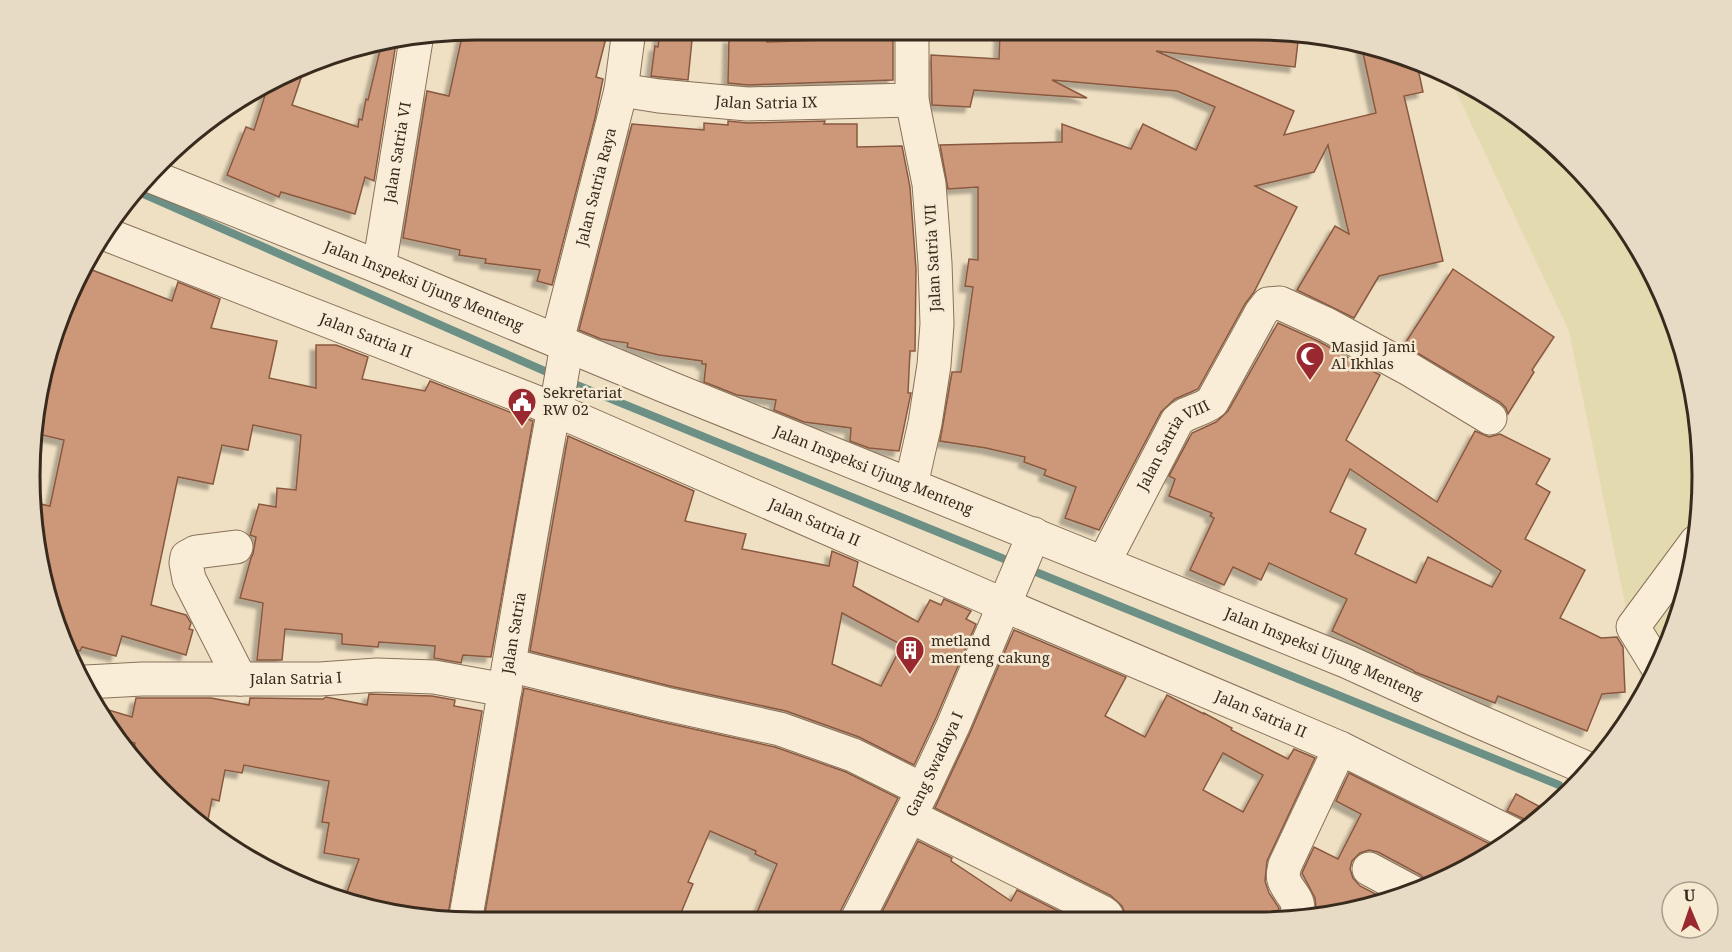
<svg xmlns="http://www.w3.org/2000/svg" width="1732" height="952" viewBox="0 0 1732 952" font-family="'Noto Serif',serif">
	<defs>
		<filter id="shadow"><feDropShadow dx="-5.5" dy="5.5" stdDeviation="1.5" flood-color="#0004"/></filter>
	</defs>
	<rect width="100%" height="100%" fill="#efe0c3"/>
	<path fill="#e4dab0" d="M1449,77L1479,90L1550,140L1610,204L1656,278L1687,360L1701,446L1698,534L1678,619L1644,696L1569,331Z"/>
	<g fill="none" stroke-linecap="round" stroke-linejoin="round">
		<g stroke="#6c9085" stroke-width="8">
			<path d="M139,192L556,376"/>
			<path d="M567,381L1014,563"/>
			<path d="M1026,568L1559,785"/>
		</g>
	</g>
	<g fill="#cd9879" stroke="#89593f" stroke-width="1.5" fill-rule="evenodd" filter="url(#shadow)">
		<path d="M476,30H608L596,77L603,79L595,118L552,285L537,281L540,270L485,263L486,259L459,255L460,250L403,238L427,91L449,96L463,32Z"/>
		<path d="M660,30H693L688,80L651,76L655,46L658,47Z"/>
		<path d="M856,31L893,32V80L748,85L728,83L729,38H767V42L856,39Z"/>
		<path d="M1083,31H1285L1299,33L1295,67L1156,51L1294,111L1284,135L1376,113L1361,44L1372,45L1417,64L1423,92L1404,96L1443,261L1379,276L1354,318L1297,290L1335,226L1349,234L1328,145L1314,172L1255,186L1297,207L1254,292L1245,304L1198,389L1175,399L1161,412L1099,530L1065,518L1076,487L1044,475L1046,470L1024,462L1025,457L986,448L940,441L952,372H961L973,287L965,286L969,259L978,260V187L948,189L940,145L1062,142V124L1131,149L1143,124L1196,150L1215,107L1177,91L1052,80L1087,98L974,90L970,107L932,105L931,55L999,59L1000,32L1082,34Z"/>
		<path d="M396,43L374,181L365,177L355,214L281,192L279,197L227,175L246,127L254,130L267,89L304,69L292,105L358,127L359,119L362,120L366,99L368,100L381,46Z"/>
		<path d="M728,121L747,123L825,121L824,124H857V147L902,146L910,187L916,269L915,351H910L908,393H911L899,451L869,448L850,441L851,428L804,422L774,410L776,400L737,395L704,382L706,364H702V361L659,355L627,347L628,343L601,339L579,330L632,124L704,130V123L728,125Z"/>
		<path d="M87,268L172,301L178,282L220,299L211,328L277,341L269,378L316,388V345H336L368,357L362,379L425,391L430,381L533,421L491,657L463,655L461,663L434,658L435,646L379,642L378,647L342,644V634L285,629L282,660H257L263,603L240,598L251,558L253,554L256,537L250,535L259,504L276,507L277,488L296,490L301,435L253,425L248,450L222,445L213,484L178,477L151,605L186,615L191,623L189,629L193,630L186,655L122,636L116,656L82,647L80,651L64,647L31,506V502L50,506L64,440L38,434L45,361Z"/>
		<path d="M1453,269L1554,337L1532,370L1534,372L1508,414L1506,408L1500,402L1404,345Z"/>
		<path d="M1278,323L1318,341L1380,375L1346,440L1437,502L1475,431L1489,437L1500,434L1550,459L1536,484L1550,492L1525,539L1585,570L1560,618L1601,638L1617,637L1623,647L1625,692L1602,694L1587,731L1498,696L1495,703L1415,672L1413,670L1332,631L1347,599L1269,563L1261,580L1233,567L1224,585L1190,570L1214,518L1210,516L1212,513L1169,496L1175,479L1169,476L1192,433L1216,422L1228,411ZM1350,469L1501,571L1492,587L1428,557L1416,583L1355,554L1366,529L1330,512Z"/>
		<path d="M568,436L694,491L685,521L746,534L742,549L829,566L832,551L858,562L853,586L918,622L930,600L941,605L944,599L971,611L966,619L976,624L936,718L914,765L859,737L786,711L670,686L530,651ZM842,613L902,645L881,686L832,664Z"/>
		<path d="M1014,630L1126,677L1105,716L1145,737L1167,695L1204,714V713L1232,728L1231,730L1288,759L1294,749L1315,758L1267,861L1265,881L1269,893L1279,908L1277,918L1127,919L1122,906L1110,895L935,808L970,733ZM1223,753L1263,775L1243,812L1203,790Z"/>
		<path d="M524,688L662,722L775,747L846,772L898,798L840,912L838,920H754L777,864L755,854L756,851L710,831L688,882L693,884L678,920L503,921L485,913Z"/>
		<path d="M369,694L432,696L455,700L454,706L482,711L447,921L360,907L344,900L359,859L324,853L329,823L322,822L329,781L244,765L242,773L225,770L219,801L212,799L207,825L141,770L133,757L135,743L122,740L102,708L132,717L136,698H211L249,705L250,698L323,699L326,697L367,705Z"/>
		<path d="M1349,773L1500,849L1429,884L1421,875L1378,852L1369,850L1360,853L1352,861L1350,869L1353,878L1360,886L1389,901L1315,918L1316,908L1315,898L1302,873L1314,847L1338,859L1361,814L1336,801Z"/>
		<path d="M1516,794L1546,810L1530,824L1524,819L1507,811Z"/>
		<path d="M918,841L952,858L951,861L1011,901L1017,890L1074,919L878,920Z"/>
	</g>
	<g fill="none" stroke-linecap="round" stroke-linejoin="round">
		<g stroke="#89715a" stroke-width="35">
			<g id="minor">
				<path id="s1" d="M621,90L659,96L747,104L912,100"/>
				<path id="s2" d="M153,177L379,267L665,386L1348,662L1471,718L1591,770"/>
				<path id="s3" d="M103,233L554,409L1004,605L1340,748L1516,836"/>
				<path id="s4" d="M379,267L416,40"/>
				<path id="s5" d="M557,341L621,90L629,30"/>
				<path d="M911,485L925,423L934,365L937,324L935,263L929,184L912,100V31"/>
				<path d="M236,547L196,552L187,557L186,563L189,579L240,679"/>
				<path id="s6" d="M1104,562L1177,421C1186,411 1201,411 1212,402L1261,313L1268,304L1280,303L1326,324L1409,369L1490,418"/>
				<path d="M509,665L666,704L780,729L853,755L923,790"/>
				<path d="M1657,666L1633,627L1696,542"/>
				<path id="s7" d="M86,682L142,679H320L377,675L434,677L505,690"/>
				<path d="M910,816L1102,912L1106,915L1108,919"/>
				<path d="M1369,869L1412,892"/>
				<path d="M1295,918C1304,900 1289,895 1284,880C1282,875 1284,870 1285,865L1340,748"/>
				<path id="s8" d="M857,920L923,790L953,726L1034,534"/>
				<path id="s9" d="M465,921C496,751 521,579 554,409L557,402L567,345"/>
			</g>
		</g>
		<use href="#minor" stroke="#f9edd7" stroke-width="33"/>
	</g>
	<defs>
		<g id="mosque-pin" transform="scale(1.5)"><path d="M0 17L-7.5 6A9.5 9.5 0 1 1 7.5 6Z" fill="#99292e" stroke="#f6ead3"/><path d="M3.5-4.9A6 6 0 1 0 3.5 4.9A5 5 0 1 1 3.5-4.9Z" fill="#fff"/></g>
		<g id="civic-pin" transform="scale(1.5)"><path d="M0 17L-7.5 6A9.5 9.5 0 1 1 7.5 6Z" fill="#99292e" stroke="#f6ead3"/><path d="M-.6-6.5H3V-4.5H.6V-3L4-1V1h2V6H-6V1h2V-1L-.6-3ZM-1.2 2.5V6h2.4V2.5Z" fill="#fff"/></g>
		<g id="building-pin" transform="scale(1.5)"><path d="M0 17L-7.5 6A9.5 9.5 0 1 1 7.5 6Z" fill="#99292e" stroke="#f6ead3"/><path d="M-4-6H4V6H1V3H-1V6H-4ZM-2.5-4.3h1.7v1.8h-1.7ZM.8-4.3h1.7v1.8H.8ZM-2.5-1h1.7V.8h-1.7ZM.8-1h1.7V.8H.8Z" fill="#fff"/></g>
	</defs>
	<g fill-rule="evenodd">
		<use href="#mosque-pin" x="1310" y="356"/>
		<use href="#civic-pin" x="522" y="402"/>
		<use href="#building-pin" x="910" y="650"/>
	</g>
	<g text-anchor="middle" stroke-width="5" stroke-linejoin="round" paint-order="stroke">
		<g font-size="15" fill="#392a1e" stroke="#f6ead3">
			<text dy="5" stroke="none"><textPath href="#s1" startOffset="146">Jalan Satria IX</textPath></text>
			<text dy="5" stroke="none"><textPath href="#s4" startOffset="116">Jalan Satria VI</textPath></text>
			<text dy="5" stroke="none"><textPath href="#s5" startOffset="159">Jalan Satria Raya</textPath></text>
			<text transform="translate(933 258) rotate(-93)" y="5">Jalan Satria VII</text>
			<text dy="5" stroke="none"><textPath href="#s2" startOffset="292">Jalan Inspeksi Ujung Menteng</textPath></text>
			<text dy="5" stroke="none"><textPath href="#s3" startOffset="282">Jalan Satria II</textPath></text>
			<text dy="5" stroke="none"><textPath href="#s6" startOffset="138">Jalan Satria VIII</textPath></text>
			<text dy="5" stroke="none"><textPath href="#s2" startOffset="778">Jalan Inspeksi Ujung Menteng</textPath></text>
			<text dy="5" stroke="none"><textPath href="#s3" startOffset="768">Jalan Satria II</textPath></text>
			<text dy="5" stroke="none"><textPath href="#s9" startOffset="292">Jalan Satria</textPath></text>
			<text dy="5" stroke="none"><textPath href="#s2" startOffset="1264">Jalan Inspeksi Ujung Menteng</textPath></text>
			<text dy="5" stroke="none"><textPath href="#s7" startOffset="210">Jalan Satria I</textPath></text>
			<text dy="5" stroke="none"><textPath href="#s3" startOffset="1254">Jalan Satria II</textPath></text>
			<text dy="5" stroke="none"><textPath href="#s8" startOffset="174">Gang Swadaya I</textPath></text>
		</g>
		<g font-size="15" fill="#392a1e" stroke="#f6ead3" text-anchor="start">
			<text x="1331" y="352">Masjid Jami<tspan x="1331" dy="17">Al Ikhlas</tspan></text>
			<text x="543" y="398">Sekretariat<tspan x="543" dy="17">RW 02</tspan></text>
			<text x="931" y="646">metland<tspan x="931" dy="17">menteng cakung</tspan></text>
		</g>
	</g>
	<path d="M0 0H1732V952H0ZM476 40H1256A436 436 0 0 1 1692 476V476A436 436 0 0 1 1256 912H476A436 436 0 0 1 40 476V476A436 436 0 0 1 476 40Z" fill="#e7dbc5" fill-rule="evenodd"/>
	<path fill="none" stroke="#392a1e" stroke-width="3" d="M476 40H1256A436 436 0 0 1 1692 476V476A436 436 0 0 1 1256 912H476A436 436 0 0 1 40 476V476A436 436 0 0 1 476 40Z"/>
	<g transform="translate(1690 910) rotate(358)"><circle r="28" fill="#f6ead3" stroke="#aa9d8b" stroke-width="1.5"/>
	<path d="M0-4.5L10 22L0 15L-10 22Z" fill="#99292e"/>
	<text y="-9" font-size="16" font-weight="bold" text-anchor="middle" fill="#392a1e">U</text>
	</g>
</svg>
